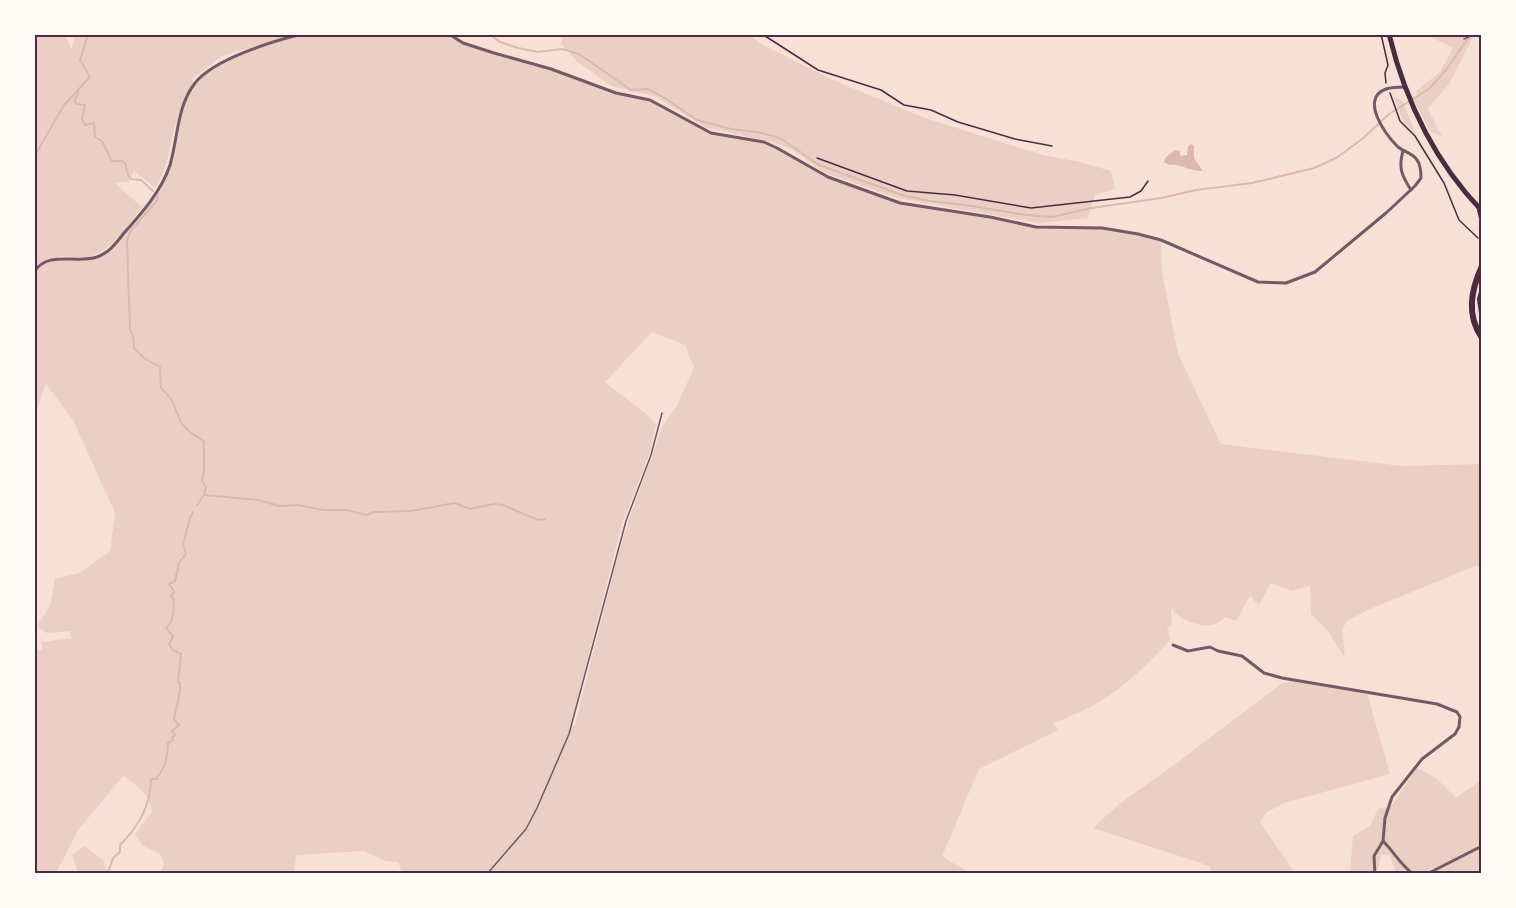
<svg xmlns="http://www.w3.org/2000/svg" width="1516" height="908" viewBox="0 0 1516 908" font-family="'Titillium Web',sans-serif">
	<rect width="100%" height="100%" fill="#f7e1d7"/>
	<g fill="#ebcfc5" fill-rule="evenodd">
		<path d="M35,35H66L71,50L76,35H291L222,56L192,79L193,83C186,96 180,109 176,123C169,145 169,168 155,188L134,171L129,181L115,183L142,207C127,226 112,252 87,257C78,258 68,256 58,256L59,258C72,259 87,261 99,256C118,247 162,188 169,167C179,137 176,93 206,72C225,59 281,37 303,35C318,33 334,35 349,35C382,35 416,35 449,35L463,43L551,69L616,93L650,100L711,133L764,142L828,177L900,203L970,214L1036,227L1102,228L1161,240L1162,271L1178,354L1221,444L1402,466L1481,464V572L1478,565L1370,609L1347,621L1342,630L1345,658L1328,631L1311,614L1310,586L1291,591L1271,583L1259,605L1250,596L1236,621L1225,617C1222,619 1220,622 1217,623C1203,630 1178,619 1171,608L1172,625L1167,629L1171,639C1133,680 1107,704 1053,723L1058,730L979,769L942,856L969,873L403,874L398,862L386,861L364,851L296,855L294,873H160L164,865L161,855L142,845L135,834L152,812C150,794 138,786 123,776L78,830L56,873H35V650H42V642L72,638L70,631L47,633L37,626L50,606L55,579L79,573L110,551L115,513L73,420L46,384L35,414ZM652,332L685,345L694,367L678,404L663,425L629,520L618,555L575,725H571L622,524L649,455L656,424L645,413L605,382Z"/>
		<path d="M564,35H750L759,43L833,80L925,118L1043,155L1080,162L1111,171L1115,189L1095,195L1088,218L1039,223L896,198L823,172L791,149L772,142L707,128L654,96L611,86L579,63L561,44Z"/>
		<path d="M1427,35H1474L1450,83L1429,107V111L1442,137L1430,131L1410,93L1417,99L1416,91L1440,72L1453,48Z"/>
		<path d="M1393,96L1403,101L1416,135L1403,121Z"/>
		<path d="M1290,681L1367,693L1390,774L1284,803L1267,812L1260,822L1295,873H1212L1210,866L1093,828L1119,804L1170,768L1281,684Z"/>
		<path d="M1417,768L1436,778L1456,798L1481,780V873H1396L1390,855H1381L1378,869L1371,873L1350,874L1353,836L1370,826L1378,809L1391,806Z"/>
		<path d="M85,846L104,861L106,873H78L72,854Z"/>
	</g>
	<path fill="#dcb8b0" d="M1191,144L1194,146V158L1203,171C1190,172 1181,163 1169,165L1164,162L1166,157L1175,150L1180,151V156L1187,155L1188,146Z"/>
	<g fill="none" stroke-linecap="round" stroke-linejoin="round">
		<g stroke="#dcb8b0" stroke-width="2">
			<path d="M489,34L500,42L518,48L538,52L562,49L579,54L631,90L647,89L665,98L697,120L731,129L757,132L780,138L819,165L902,195L929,201L965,205L1025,215L1052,217L1092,208L1161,198L1196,190L1252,183L1314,168L1336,158L1361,140L1389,114L1429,89L1446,70L1471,34"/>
			<path d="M78,92L75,100L76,104L85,105L82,119L85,125L94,123L95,137L102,141L112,161H122L125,163L128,175L131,179L141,180L153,191"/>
			<path d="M34,157L64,105L90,77L80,60L88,34"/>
			<path d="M157,195L158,199L130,232L127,242L130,330L133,335L134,348L144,358L160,367L161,388C176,401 173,407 181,422C186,431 196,436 204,441C203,455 206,468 202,481L206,487L204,495L197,505"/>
			<path d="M204,495L259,500L279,506L298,505L324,510H347L366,515L374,512L411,511L455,503L470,509L493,504L503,505L538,520L545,519"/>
			<path d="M102,874L109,870L113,858L120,852V845C139,826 150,807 151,779H156C166,767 167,758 168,743L173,740L172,738L175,735L172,731L179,725L174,719C176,706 181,695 180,683L178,682L181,654L173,650L169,645L173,636L166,628C175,622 173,609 174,599L171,597L174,591L169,584L175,581L179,563L186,554L183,544L190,518L193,512"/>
		</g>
		<g stroke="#4a2c40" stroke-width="1.5">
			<path d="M762,34L818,70L881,90L904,105L931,110L958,122L1015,139L1052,146"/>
			<path d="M1381,34L1388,65L1385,73L1386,83"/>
			<path d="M1390,93L1400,121L1415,136L1444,183L1459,220L1478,238"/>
			<path d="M817,158L907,191L955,195L1031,208L1130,197L1141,191L1148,181"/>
		</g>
		<g stroke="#755966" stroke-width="1.5">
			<path d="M1464,39L1475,34"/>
			<path d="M487,874L526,829L537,808L569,734L626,521L651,455L662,413"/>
		</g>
		<g stroke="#755966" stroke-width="3">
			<path d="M449,34L463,43L494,53L551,69L616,93L650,100L711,133L764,142L777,148L828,177L900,203L990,217L1036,227L1102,228L1138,234L1161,240L1258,282L1286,283L1315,272L1386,213L1415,186L1421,178C1421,172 1421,165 1417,160C1413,153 1404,152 1398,147C1386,135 1359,99 1386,89C1392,87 1399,87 1405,87"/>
			<path d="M1403,151C1398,168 1402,176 1411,190"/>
			<path d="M34,272C48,250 76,264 97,257C109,253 117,242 124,233C142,213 162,190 170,165C178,137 177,106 195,83C214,59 273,41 302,34"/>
			<path d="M1173,645L1188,651L1210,647L1218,651L1242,656L1264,673L1282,678L1437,704L1457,712L1460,717L1459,727L1455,734L1422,759L1392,797L1385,818L1383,841L1374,856L1375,874"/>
			<path d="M1383,841C1394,852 1400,864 1413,874"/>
			<path d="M1427,874L1482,846"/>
		</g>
		<path stroke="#4a2c40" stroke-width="5" d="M1389,34C1405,100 1435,162 1482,211"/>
		<g stroke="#4a2c40" stroke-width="6">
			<path d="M1480,210L1482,218"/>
			<path d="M1482,266C1471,290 1466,315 1482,338"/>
			<path d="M1482,292L1480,299L1482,313"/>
		</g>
	</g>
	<rect width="1516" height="908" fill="none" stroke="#fffaf5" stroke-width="72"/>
	<rect x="36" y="36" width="1444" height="836" fill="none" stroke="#4a2c40" stroke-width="2"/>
</svg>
